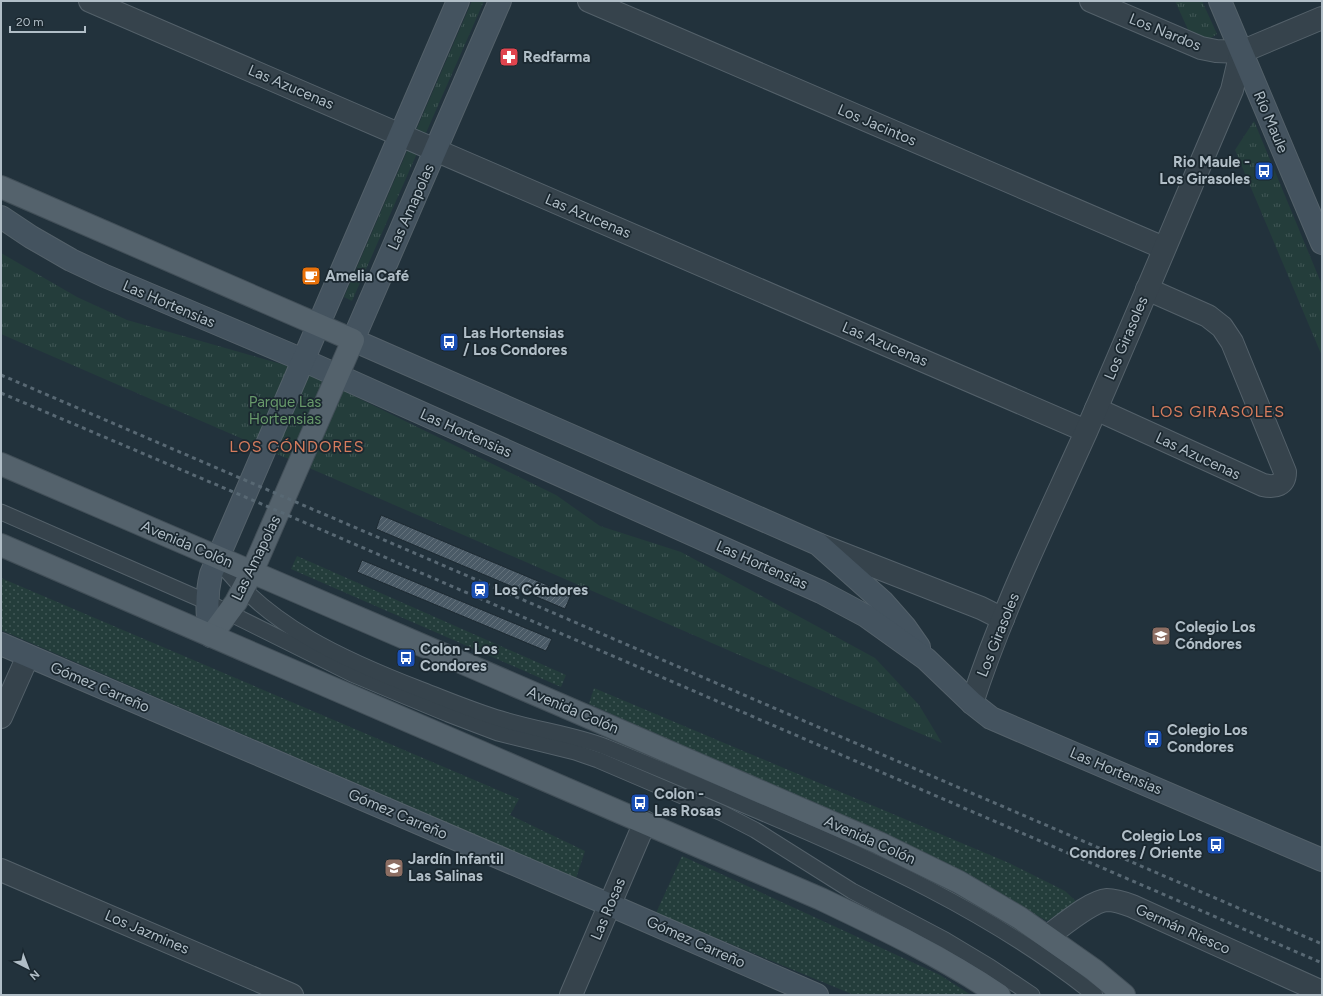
<svg xmlns="http://www.w3.org/2000/svg" width="1323" height="996" viewBox="0 0 1323 996" font-family="Figtree,sans-serif">
	<defs>
		<pattern id="grass-dots" width="8" height="8" patternUnits="userSpaceOnUse"><rect width="8" height="8" fill="#243d3b"/><path d="M2 2h.1M6 6h.1" fill="none" stroke="#415756" stroke-width="1.8" stroke-linecap="round"/></pattern>
		<pattern id="park-tufts" width="24" height="20" patternUnits="userSpaceOnUse"><rect width="24" height="20" fill="#243d3b"/><path d="M3 7l-1-3M5 7V3M7 7l1-3M15 17l-1-3M17 17v-4M19 17l1-3" fill="none" stroke="#415756"/></pattern>
		<pattern id="building-hatch" width="6" height="6" patternUnits="userSpaceOnUse"><rect width="6" height="6" fill="#4b5b67"/><path d="M-1 1l2-2M0 6l6-6M5 7l2-2" fill="none" stroke="#63717b"/></pattern>
	</defs>
	<rect width="100%" height="100%" fill="#22323c"/>
	<g fill="url(#grass-dots)">
		<path d="M297,556L566,675L561,687L291,569Z"/>
		<path d="M1,578L519,799L510,815L585,851L576,878L1,630Z"/>
		<path d="M594,688L1009,863L1065,891L1078,903L1047,921L931,856L589,704Z"/>
		<path d="M682,856L940,975L971,995H854L656,913Z"/>
	</g>
	<g fill="url(#park-tufts)">
		<path d="M472,1H484L352,301L344,297Z"/>
		<path d="M1175,1H1202L1217,34L1205,42L1190,34Z"/>
		<path d="M1254,121L1322,285V356L1235,150Z"/>
		<path d="M1,253L77,297L127,320L299,369L556,495L600,526L681,552L875,658L919,705L942,743L1,334Z"/>
	</g>
	<g fill="url(#building-hatch)" stroke="#1d2a32">
		<path d="M381,515L571,595L565,609L376,529Z"/>
		<path d="M362,560L552,639L546,651L357,572Z"/>
	</g>
	<g fill="none" stroke-linecap="round" stroke-linejoin="round">
		<g stroke="#54616a" stroke-width="17">
			<g id="lane">
				<path d="M1,512L207,602L352,674L402,695L448,714L498,733L575,752L598,760L722,813L755,830L852,891L945,940L990,967L1032,995"/>
				<path d="M218,559C266,626 347,661 422,690C448,700 474,711 501,719C536,730 572,734 606,747C655,767 703,787 751,808C873,859 991,912 1095,995"/>
			</g>
		</g>
		<g stroke="#54616a" stroke-width="24">
			<g id="street">
				<path d="M90,1L1086,431"/>
				<path d="M589,1L1164,248"/>
				<path d="M1091,1L1201,48L1216,51L1241,52L1322,18"/>
				<path d="M1096,409L1263,485C1275,488 1285,485 1285,472L1232,342L1222,327L1208,316L1147,289"/>
				<path d="M820,545L981,608L1003,619"/>
				<path d="M972,703C1002,610 1046,521 1086,432C1136,318 1183,204 1232,90L1241,52"/>
				<path d="M1,717L28,656"/>
				<path d="M1,870L292,995"/>
				<path d="M1048,936C1062,926 1091,901 1107,900C1116,900 1124,903 1132,906L1322,992"/>
				<path d="M571,995L645,822"/>
			</g>
		</g>
		<g stroke="#54616a" stroke-width="24">
			<g id="secondary">
				<path d="M500,1L353,340L818,544L883,602L905,627L919,647"/>
				<path d="M1220,1L1322,243"/>
				<path d="M1,217L31,237L71,260L105,276L303,360L821,592L866,616L926,659L972,703L991,718L1322,860"/>
				<path d="M211,636C206,614 206,595 211,574L458,1"/>
				<path d="M1,644L610,905L817,995"/>
			</g>
		</g>
		<g stroke="#424f58" stroke-width="24">
			<g id="primary">
				<path d="M1,187L353,340L252,572L236,602L211,636"/>
				<path d="M1,464L563,706L879,843L959,882L1020,918L1094,970L1124,995"/>
				<path d="M1,545L821,899C882,928 943,957 999,995"/>
			</g>
		</g>
		<use href="#lane" stroke="#36434c" stroke-width="15"/>
		<use href="#street" stroke="#36434c" stroke-width="22"/>
		<use href="#secondary" stroke="#44535f" stroke-width="22"/>
		<use href="#primary" stroke="#54626c" stroke-width="22"/>
		<g stroke="#586873" stroke-width="3" stroke-dasharray="4 4" stroke-linecap="butt">
			<path d="M1,375L1322,944"/>
			<path d="M1,393L278,511L1322,963"/>
		</g>
	</g>
	<defs>
		<g id="pharmacy-square" transform="scale(1)"><rect x="-9" y="-9" width="18" height="18" rx="4" fill="#e0444e" stroke="#1b2830"/><path d="M-2-6h4v4h4v4h-4v4h-4v-4h-4v-4h4Z" fill="#fff"/></g>
		<g id="bus-square" transform="scale(1)"><rect x="-9" y="-9" width="18" height="18" rx="4" fill="#1a4fb4" stroke="#1b2830"/><path d="M-5-6H5V4H4V6H2V4H-2V6H-4V4H-5ZM-3.5-4V0h7V-4ZM-3.5 1.2v1.5H-2V1.2ZM2 1.2v1.5H3.5V1.2Z" fill="#fff"/></g>
		<g id="cafe-square" transform="scale(1)"><rect x="-9" y="-9" width="18" height="18" rx="4" fill="#e8710a" stroke="#1b2830"/><path d="M-5.5-4.5H6V0H3Q3 3.5 0 3.5H-2.5Q-5.5 3.5-5.5 0ZM3-3.2v2h1.7v-2ZM-6 4.5H4V6H-6Z" fill="#fff"/></g>
		<g id="station-square" transform="scale(1)"><rect x="-9" y="-9" width="18" height="18" rx="4" fill="#1a4fb4" stroke="#1b2830"/><path d="M-3-6H3Q5-6 5-4V2Q5 4 3 4L4.5 6H3L1.5 4h-3L-3 6H-4.5L-3 4Q-5 4-5 2V-4Q-5-6-3-6ZM-3.5-4v3h7v-3ZM-3.5 1v1.5H-2V1ZM2 1v1.5H3.5V1Z" fill="#fff"/></g>
		<g id="school-square" transform="scale(1)"><rect x="-9" y="-9" width="18" height="18" rx="4" fill="#8d6e63" stroke="#1b2830"/><path d="M0-5L7-2L0 1L-7-2ZM-4 1L0 2.5L4 1V4Q0 6-4 4Z" fill="#fff"/></g>
	</defs>
	<g fill-rule="evenodd">
		<use href="#pharmacy-square" x="509" y="57"/>
		<use href="#bus-square" x="1264" y="171"/>
		<use href="#cafe-square" x="311" y="276"/>
		<use href="#bus-square" x="449" y="342"/>
		<use href="#station-square" x="480" y="590"/>
		<use href="#school-square" x="1161" y="636"/>
		<use href="#bus-square" x="406" y="658"/>
		<use href="#bus-square" x="1153" y="739"/>
		<use href="#bus-square" x="640" y="803"/>
		<use href="#bus-square" x="1216" y="845"/>
		<use href="#school-square" x="394" y="868"/>
	</g>
	<g text-anchor="middle" stroke-width="3.5" stroke-linejoin="round" paint-order="stroke">
		<g font-size="15" fill="#b1bec7" stroke="#1b2830">
			<text transform="translate(1165 32) rotate(22)" y="5">Los Nardos</text>
			<text transform="translate(291 87) rotate(23)" y="5">Las Azucenas</text>
			<text transform="translate(1271 122) rotate(67)" y="5">Río Maule</text>
			<text transform="translate(877 125) rotate(23)" y="5">Los Jacintos</text>
			<text transform="translate(411 207) rotate(-66)" y="5">Las Amapolas</text>
			<text transform="translate(588 216) rotate(23)" y="5">Las Azucenas</text>
			<text transform="translate(169 304) rotate(23)" y="5">Las Hortensias</text>
			<text transform="translate(1126 338) rotate(-67)" y="5">Los Girasoles</text>
			<text transform="translate(885 344) rotate(23)" y="5">Las Azucenas</text>
			<text transform="translate(466 433) rotate(24)" y="5">Las Hortensias</text>
			<text transform="translate(1198 456) rotate(25)" y="5">Las Azucenas</text>
			<text transform="translate(187 544) rotate(23)" y="5">Avenida Colón</text>
			<text transform="translate(256 558) rotate(-64)" y="5">Las Amapolas</text>
			<text transform="translate(762 565) rotate(24)" y="5">Las Hortensias</text>
			<text transform="translate(998 635) rotate(-68)" y="5">Los Girasoles</text>
			<text transform="translate(100 687) rotate(23)" y="5">Gómez Carreño</text>
			<text transform="translate(573 710) rotate(23)" y="5">Avenida Colón</text>
			<text transform="translate(1116 771) rotate(23)" y="5">Las Hortensias</text>
			<text transform="translate(398 814) rotate(23)" y="5">Gómez Carreño</text>
			<text transform="translate(870 840) rotate(24)" y="5">Avenida Colón</text>
			<text transform="translate(608 909) rotate(-67)" y="5">Las Rosas</text>
			<text transform="translate(1183 929) rotate(24)" y="5">Germán Riesco</text>
			<text transform="translate(147 932) rotate(23)" y="5">Los Jazmines</text>
			<text transform="translate(696 942) rotate(24)" y="5">Gómez Carreño</text>
		</g>
		<g font-size="15" font-weight="bold" fill="#b1bec7" stroke="#1b2830" text-anchor="start">
			<text x="523" y="62">Redfarma</text>
			<text x="1250" y="167" text-anchor="end">Rio Maule -<tspan x="1250" dy="17">Los Girasoles</tspan></text>
			<text x="325" y="281">Amelia Café</text>
			<text x="463" y="338">Las Hortensias<tspan x="463" dy="17">/ Los Condores</tspan></text>
			<text x="494" y="595">Los Cóndores</text>
			<text x="1175" y="632">Colegio Los<tspan x="1175" dy="17">Cóndores</tspan></text>
			<text x="420" y="654">Colon - Los<tspan x="420" dy="17">Condores</tspan></text>
			<text x="1167" y="735">Colegio Los<tspan x="1167" dy="17">Condores</tspan></text>
			<text x="654" y="799">Colon -<tspan x="654" dy="17">Las Rosas</tspan></text>
			<text x="1202" y="841" text-anchor="end">Colegio Los<tspan x="1202" dy="17">Condores / Oriente</tspan></text>
			<text x="408" y="864">Jardín Infantil<tspan x="408" dy="17">Las Salinas</tspan></text>
		</g>
		<g font-size="15" fill="#67996a" stroke="#1b2830">
			<text x="285" y="407">Parque Las<tspan x="285" dy="17">Hortensias</tspan></text>
		</g>
		<g font-size="16" letter-spacing="1" fill="#d67c5d" stroke="#1b2830">
			<text x="1218" y="417">LOS GIRASOLES</text>
			<text x="297" y="452">LOS CÓNDORES</text>
		</g>
	</g>
	<rect width="1323" height="996" fill="none" stroke="#b1bec7" stroke-width="4"/>
	<g transform="translate(28 968) rotate(138)" stroke="#1b2830" stroke-width="3" paint-order="stroke">
	<path d="M0-3L7 15L0 10L-7 15Z" fill="#b1bec7"/>
	<text y="-6" font-size="11" font-weight="bold" text-anchor="middle" fill="#b1bec7">N</text>
	</g>
	<path d="M10 26v6h75v-6" fill="none" stroke="#b1bec7" stroke-width="2"/>
	<text x="16" y="26" font-size="12" fill="#b1bec7" stroke="#1b2830" stroke-width="3" paint-order="stroke">20 m</text>
</svg>
